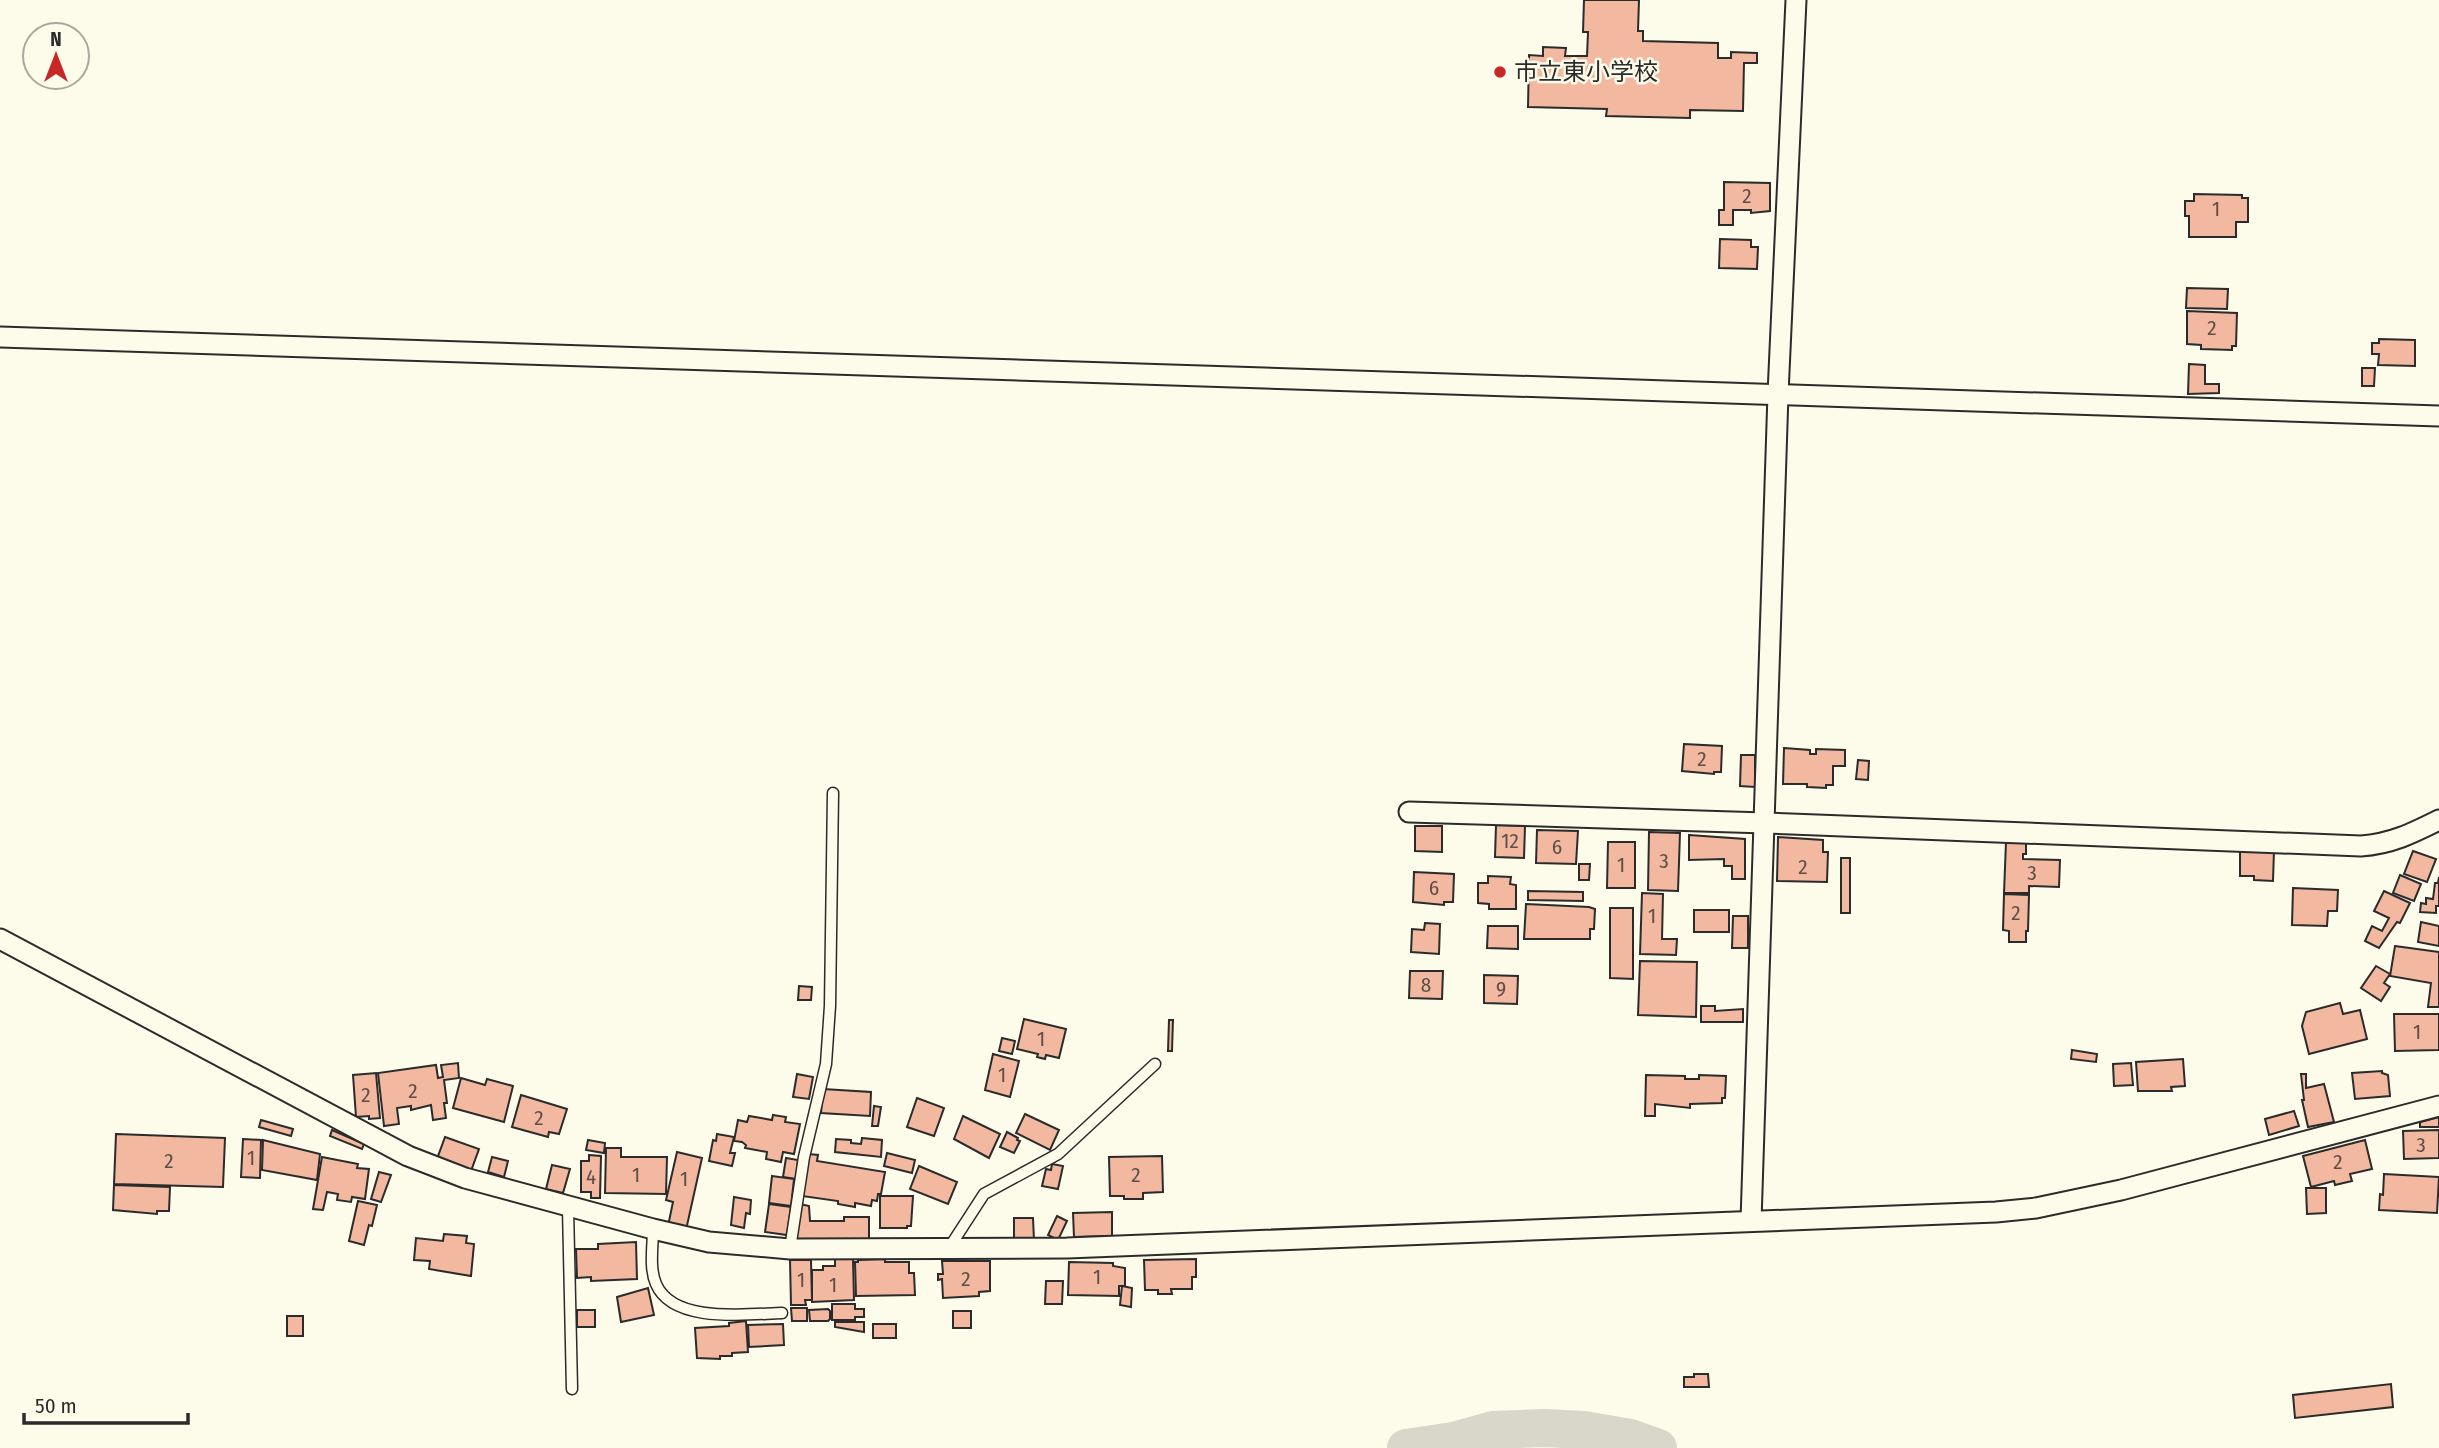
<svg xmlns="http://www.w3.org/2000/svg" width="2439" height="1448" viewBox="0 0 2439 1448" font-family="'Fira Sans Condensed','Noto Sans JP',sans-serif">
	<rect width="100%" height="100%" fill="#fdfbea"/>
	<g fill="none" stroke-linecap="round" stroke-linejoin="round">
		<path stroke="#d8d7c9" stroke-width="38" d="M1406,1448L1453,1441L1493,1430L1544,1428L1584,1430L1630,1438L1658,1448"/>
	</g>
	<g fill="#f2b8a0" stroke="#2b2b2b" stroke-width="2">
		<path d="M1584,0H1639L1638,31H1643V41L1718,43V58H1731V52L1757,53V63H1744L1743,111L1690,110V118L1606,116L1607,109L1528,107L1529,55L1543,56V47L1566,48L1565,56H1587L1588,32H1583Z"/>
		<path d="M1724,182L1770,183V211L1751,213V210H1733V225H1719V210H1724Z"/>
		<path d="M2194,194L2242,195V198H2248V222H2236V237H2189V216H2185V201H2194Z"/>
		<path d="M1720,239L1751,240V247H1758L1757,269L1719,268Z"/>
		<path d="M2187,288L2228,289L2227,309L2186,308Z"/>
		<path d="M2187,311L2237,313L2236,346H2232V350L2201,349V345L2187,344Z"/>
		<path d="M2379,339L2415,340V366L2378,365L2379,354H2372V343H2379Z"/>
		<path d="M2189,364L2205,365V384H2219V393L2188,394Z"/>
		<path d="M2362,368H2375L2374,386H2362Z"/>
		<path d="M1684,744L1722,746L1721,772H1714V774L1682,771Z"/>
		<path d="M1784,748L1810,750V754H1816V749L1845,750V766H1833V785H1826V788L1807,787V784H1783Z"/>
		<path d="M1741,755H1755V787L1740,786Z"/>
		<path d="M1858,760L1869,761L1868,780L1856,779Z"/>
		<path d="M1496,825L1525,826L1524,858L1495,857Z"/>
		<path d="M1415,826H1442V852L1415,851Z"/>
		<path d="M1537,830L1578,831L1576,864L1536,863Z"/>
		<path d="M1649,832L1680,833L1678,891L1648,890Z"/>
		<path d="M1689,835L1745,839V879H1732V866H1724V859L1689,860Z"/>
		<path d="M1778,837L1823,840V852H1828L1827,882L1777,881Z"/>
		<path d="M1608,842H1635V888H1607Z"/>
		<path d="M2006,842L2026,843V854H2023V859L2060,860L2059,887L2029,886V893H2004Z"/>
		<path d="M2240,849L2274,850L2273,881L2254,880V876H2240Z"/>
		<path d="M2413,851L2436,859L2427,882L2404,874Z"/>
		<rect x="1841" y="858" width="9" height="55"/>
		<path d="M1579,864H1590L1589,880H1579Z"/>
		<path d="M1414,872L1454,874L1453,902H1444V905L1413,902Z"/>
		<path d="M2400,875L2421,884L2414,901L2393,893Z"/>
		<path d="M1488,876L1511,877L1510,884L1516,885V909H1489V904L1478,903V883H1488Z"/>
		<path d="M2439,877V906H2436V913L2420,912L2421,903L2426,904V898L2433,899L2435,883H2438Z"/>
		<path d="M2293,888L2338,890L2337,911H2328L2327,926L2292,925Z"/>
		<path d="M1528,891L1583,892V901L1528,900Z"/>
		<path d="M2384,891L2410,903L2400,923L2397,922L2379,948L2365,941L2372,926L2382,931L2389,918L2374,911Z"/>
		<path d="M1642,893L1663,894L1662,939H1677L1676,955L1640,954Z"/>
		<path d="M2004,894L2029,895L2028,931H2026V942H2009V931L2003,930Z"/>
		<path d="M1526,904L1589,907L1595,909L1594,929H1590V939H1524Z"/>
		<path d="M1610,908H1633V979L1610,978Z"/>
		<rect x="1694" y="910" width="35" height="22"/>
		<path d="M1733,916H1748V948H1732Z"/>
		<path d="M2421,922L2439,926V946L2418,942Z"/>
		<path d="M1425,923L1440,924L1439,954L1411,952L1412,929L1424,930Z"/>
		<path d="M1488,926H1518V949L1487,948Z"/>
		<path d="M2395,946L2439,952V1007H2428L2431,983L2390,976Z"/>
		<path d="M1640,961L1697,962L1696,1017L1638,1015Z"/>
		<path d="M2376,966L2390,974L2384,983L2390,987L2381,1001L2361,988Z"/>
		<path d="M1410,971H1443L1442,999L1409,998Z"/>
		<path d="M1484,975L1518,976L1517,1004L1484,1003Z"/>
		<path d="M799,986L812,987L811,1000H798Z"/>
		<path d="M2340,1003L2343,1014L2360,1010L2367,1039L2309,1054L2302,1026L2306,1012Z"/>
		<path d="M1701,1006H1715V1011L1743,1009V1022H1701Z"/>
		<path d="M2394,1014H2439V1050L2395,1051Z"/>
		<path d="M1024,1019L1066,1029L1059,1058L1046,1055L1045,1059L1037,1057L1038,1054L1017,1049Z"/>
		<path d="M1169,1020H1173L1172,1051H1168Z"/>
		<path d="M1002,1038L1015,1041L1012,1054L999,1051Z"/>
		<path d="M2072,1050L2097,1054L2096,1062L2071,1059Z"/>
		<path d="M993,1054L1019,1061L1010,1097L985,1090Z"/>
		<path d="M2183,1059L2185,1086L2171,1087L2172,1091H2138L2136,1062Z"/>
		<path d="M458,1063L459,1078L444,1080L447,1103H444L446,1118L433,1120L431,1105L411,1110V1106L397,1108L399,1124L384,1126L378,1073L436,1065L438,1078L443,1077L441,1065Z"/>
		<path d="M2131,1063L2133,1085L2114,1086L2113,1064Z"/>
		<path d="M2382,1071V1073L2388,1075L2390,1096L2355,1099L2352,1073Z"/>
		<path d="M376,1073L380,1118L369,1119V1116L356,1117L353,1075Z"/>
		<path d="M797,1074L813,1077L809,1099L793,1097Z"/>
		<path d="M2301,1074H2306V1088L2324,1084L2334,1122L2308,1127L2302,1100H2304Z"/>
		<path d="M1646,1075L1685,1076V1079H1699V1075L1726,1076L1725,1098H1722V1103L1690,1104V1108L1655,1104V1116H1645Z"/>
		<path d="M461,1078L485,1085L487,1079L513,1086L504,1122L453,1108Z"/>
		<path d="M823,1089L871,1092L870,1116L821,1113Z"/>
		<path d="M521,1095L567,1109L559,1134L549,1132L548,1137L512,1127Z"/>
		<path d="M917,1098L944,1108L934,1136L907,1127Z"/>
		<path d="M874,1106L881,1107L878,1126H872Z"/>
		<path d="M2294,1111L2299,1126L2269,1135L2265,1119Z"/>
		<path d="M1025,1114L1059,1130L1050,1150L1016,1133Z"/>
		<path d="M773,1115L786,1117L785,1122L800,1124L794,1154L783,1152L781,1162L766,1159L767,1152L745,1148L746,1145L742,1142L734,1141L738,1120L747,1122L749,1116L772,1120Z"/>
		<path d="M963,1116L1000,1134L989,1158L954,1139Z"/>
		<path d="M2439,1117V1127H2420V1122Z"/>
		<path d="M261,1120L293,1129L291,1136L259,1127Z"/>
		<path d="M332,1130L364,1144L362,1149L330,1136Z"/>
		<path d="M2439,1130V1158L2404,1159L2403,1131Z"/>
		<path d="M1007,1132L1018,1138L1017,1140L1020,1141L1014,1153L1000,1147Z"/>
		<path d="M116,1134L225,1138L223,1187L114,1184Z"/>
		<path d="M717,1134L734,1137L730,1153H735L732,1166L709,1161L713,1140L716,1141Z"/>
		<path d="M445,1137L479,1149L471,1171L437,1159Z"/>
		<path d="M862,1138L882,1140L881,1157L835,1152L836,1139L851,1140V1143L861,1144Z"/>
		<path d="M243,1139L261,1140L260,1178L241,1177Z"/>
		<path d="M263,1140L320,1154L317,1180L262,1170Z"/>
		<path d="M588,1140L605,1143L604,1153L586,1150Z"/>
		<path d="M2365,1140L2372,1169L2350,1174L2352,1181L2335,1185L2334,1181L2311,1187L2303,1156Z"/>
		<path d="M606,1148H621V1157H667L666,1194L605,1193Z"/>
		<path d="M677,1152L702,1158L686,1230L668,1226L673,1202L666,1200Z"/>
		<path d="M887,1153L915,1160L912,1173L884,1166Z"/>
		<path d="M809,1154L818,1155L817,1161L885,1172L881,1194H878L877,1201L872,1200L871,1206L855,1203V1207L838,1204V1201L802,1196Z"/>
		<path d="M589,1155L601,1156L600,1198H591V1192H581V1161H589Z"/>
		<path d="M1162,1156L1163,1192L1143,1193V1199H1124V1196H1110L1109,1157Z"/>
		<path d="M322,1157L358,1164L357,1168L369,1169L365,1199L352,1197L351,1202L337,1200L338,1194L327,1192L323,1210L313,1209Z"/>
		<path d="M492,1157L508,1161L504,1177L488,1172Z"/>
		<path d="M786,1158L798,1160L796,1179L783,1177Z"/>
		<path d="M1052,1164L1063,1166L1058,1189L1042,1186L1046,1169L1051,1170Z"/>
		<path d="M552,1165L570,1169L563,1193L546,1189Z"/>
		<path d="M919,1166L957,1182L948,1204L910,1189Z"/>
		<path d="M379,1172L391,1175L381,1202L371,1199Z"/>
		<path d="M2384,1174L2439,1177L2437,1213L2379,1210L2380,1194L2383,1195Z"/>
		<path d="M772,1176L794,1179L791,1206L769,1203Z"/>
		<path d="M114,1185L170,1187L169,1211H157V1214L113,1210Z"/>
		<path d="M2306,1188H2326V1213L2307,1214Z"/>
		<path d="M880,1196H913L911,1226H907V1228H880Z"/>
		<path d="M734,1197L751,1200L750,1214L746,1213L744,1228L731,1225Z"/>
		<path d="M358,1201L377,1205L372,1226L369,1225L364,1245L349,1241Z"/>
		<path d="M769,1204L791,1207L787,1235L765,1232Z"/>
		<path d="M800,1204L809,1206L810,1221H844V1217H869V1242L795,1240Z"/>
		<path d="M1112,1212V1236L1074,1237L1073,1213Z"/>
		<path d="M1057,1216L1067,1221L1058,1240L1048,1235Z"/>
		<path d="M1014,1218H1033L1034,1240L1014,1241Z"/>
		<path d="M444,1234L467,1236L466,1243L474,1244L471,1276L429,1269L430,1261L414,1260L416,1238L443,1241Z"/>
		<path d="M636,1242L637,1279L591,1281V1277L577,1278L576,1249H598V1244Z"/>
		<path d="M835,1259H853L854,1300L812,1302V1270H823V1266H835Z"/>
		<path d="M885,1259V1262H909V1273H914L915,1295L856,1296L855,1262H858V1260Z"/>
		<path d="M1196,1259V1277H1192V1289H1171L1172,1294H1158V1290H1145L1144,1260Z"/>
		<path d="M790,1260H811L812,1300H805L806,1305H791Z"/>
		<path d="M942,1261H990V1291L979,1292V1296L943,1298L942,1279L938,1280V1274H943Z"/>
		<path d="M1069,1262L1113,1263V1266L1125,1268V1286H1119V1296L1068,1295Z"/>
		<path d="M1046,1281H1063L1062,1304H1045Z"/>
		<path d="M1122,1286L1132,1288L1131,1307L1120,1305Z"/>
		<path d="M648,1288L654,1315L621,1322L617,1297Z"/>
		<path d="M832,1304H855V1309H864V1317H855V1320H832Z"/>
		<path d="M791,1308H807V1321H792Z"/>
		<path d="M828,1309L830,1311V1319L828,1321H810L809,1310Z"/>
		<rect x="577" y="1310" width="18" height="17"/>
		<rect x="953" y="1311" width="18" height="17"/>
		<rect x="287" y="1316" width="16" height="20"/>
		<path d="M746,1321L748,1352L732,1353V1356H720V1359L697,1358L695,1328L729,1326V1323Z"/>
		<path d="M835,1322H864V1332L835,1327Z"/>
		<path d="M783,1324L784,1345L749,1347L748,1325Z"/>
		<rect x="873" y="1324" width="23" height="14"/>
		<path d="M1694,1374H1708L1709,1387H1684V1377H1694Z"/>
		<path d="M2391,1384L2393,1407L2295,1418L2293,1395Z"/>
	</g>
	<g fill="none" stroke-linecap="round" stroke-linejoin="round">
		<g stroke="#2b2b2b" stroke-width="13">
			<g id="service">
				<path d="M568,1208L572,1389"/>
				<path d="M653,1229C653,1246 649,1268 656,1284C673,1324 747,1314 782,1313"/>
				<path d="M949,1248L984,1194L1058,1154L1155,1064"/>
				<path d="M790,1249L804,1157L826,1064L830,1006L833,793"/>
			</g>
		</g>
		<g stroke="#2b2b2b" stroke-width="23">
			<g id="minor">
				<path d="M0,337L2439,416"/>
				<path d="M1409,812L1765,823L2361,846C2391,844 2413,833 2439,820"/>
				<path d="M0,939L408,1156L465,1178L653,1229L709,1242L790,1249L1067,1248L1996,1212L2036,1208L2121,1190L2439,1106"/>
				<path d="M1751,1221L1778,394L1796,0"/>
			</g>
		</g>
		<use href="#service" stroke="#fdfbea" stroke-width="10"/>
		<use href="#minor" stroke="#fdfbea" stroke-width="19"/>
	</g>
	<circle fill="#c62828" stroke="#fdfbea" stroke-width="2.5" cx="1500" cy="72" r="7"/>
	<g text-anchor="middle" stroke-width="5" stroke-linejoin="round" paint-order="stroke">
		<g font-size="21" fill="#5d4e48">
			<text x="1747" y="203">2</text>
			<text x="2216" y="216">1</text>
			<text x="2212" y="335">2</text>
			<text x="1702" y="766">2</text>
			<text x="1510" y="848">12</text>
			<text x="1557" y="854">6</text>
			<text x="1664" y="868">3</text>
			<text x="1621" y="872">1</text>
			<text x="1803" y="874">2</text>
			<text x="2032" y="880">3</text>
			<text x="1434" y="895">6</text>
			<text x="2016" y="920">2</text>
			<text x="1652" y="923">1</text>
			<text x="1426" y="992">8</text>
			<text x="1501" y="996">9</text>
			<text x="2417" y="1039">1</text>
			<text x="1041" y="1046">1</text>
			<text x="1002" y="1082">1</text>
			<text x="413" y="1098">2</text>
			<text x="366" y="1102">2</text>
			<text x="539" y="1125">2</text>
			<text x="2421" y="1152">3</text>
			<text x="251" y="1165">1</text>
			<text x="169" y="1168">2</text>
			<text x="2338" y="1169">2</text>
			<text x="636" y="1182">1</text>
			<text x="1136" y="1182">2</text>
			<text x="591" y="1184">4</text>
			<text x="684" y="1186">1</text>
			<text x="1097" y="1284">1</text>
			<text x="966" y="1286">2</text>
			<text x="801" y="1287">1</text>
			<text x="833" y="1292">1</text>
		</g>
		<g font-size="24" fill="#2b2b2b" stroke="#fdfbea" text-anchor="start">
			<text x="1514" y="80">市立東小学校</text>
		</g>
	</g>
	<g transform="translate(56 56)"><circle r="33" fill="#fdfbea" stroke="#a9a89e" stroke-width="2"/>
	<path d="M0-5L12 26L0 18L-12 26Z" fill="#c62828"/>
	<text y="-10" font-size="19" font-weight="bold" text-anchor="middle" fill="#2b2b2b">N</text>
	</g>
	<path d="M24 1413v10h164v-10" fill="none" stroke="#2b2b2b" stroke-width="3.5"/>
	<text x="35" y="1413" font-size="21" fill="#2b2b2b" stroke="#fdfbea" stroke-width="5" paint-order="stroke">50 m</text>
</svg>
